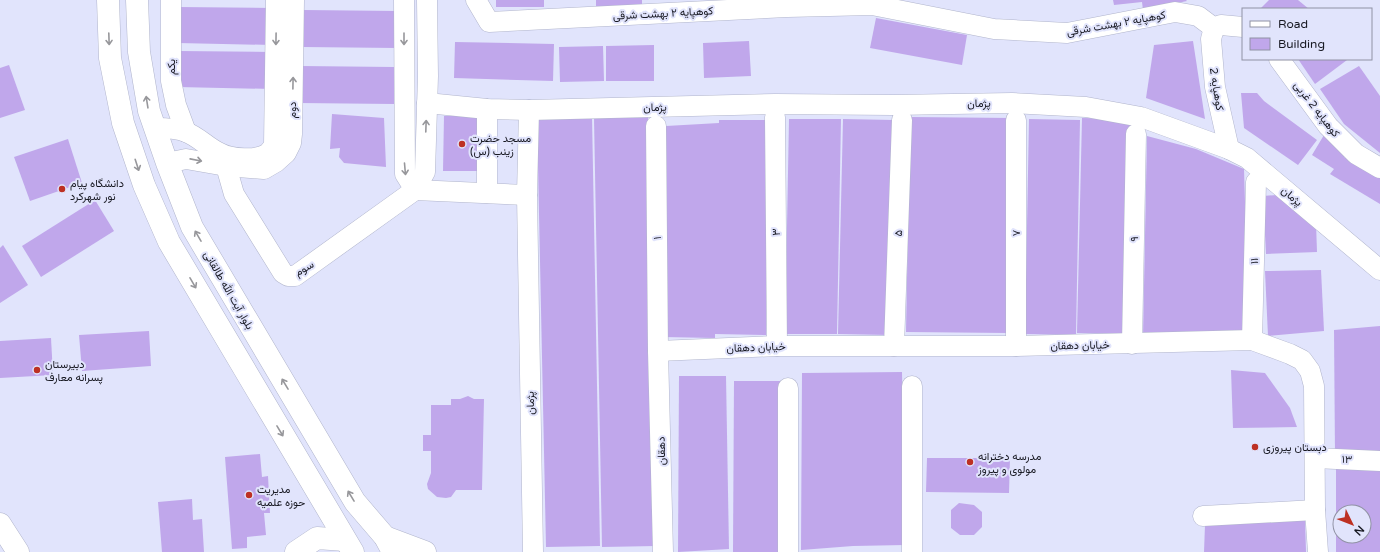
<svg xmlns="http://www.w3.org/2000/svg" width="1380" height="552" viewBox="0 0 1380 552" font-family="'Varela Round',Vazirmatn,sans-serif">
	<rect width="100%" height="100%" fill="#e1e4fc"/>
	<g fill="#c0a7eb" fill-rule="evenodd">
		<rect x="496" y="0" width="48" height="7"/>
		<path d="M596,0H642V6L596,7Z"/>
		<path d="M1113,0H1186L1187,1L1143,10L1142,2L1114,5Z"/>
		<path d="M1269,0H1298L1309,9H1260Z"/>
		<path d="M178,7L272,8V45L178,43Z"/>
		<path d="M303,10L398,11L397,48L303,47Z"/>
		<path d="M876,18L967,35L962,65L870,48Z"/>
		<path d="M749,41L751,76L704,78L703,43Z"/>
		<path d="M1193,41L1205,119L1146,98L1154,45Z"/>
		<path d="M455,42L554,44L553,81L454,78Z"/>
		<path d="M654,45V81H606V46Z"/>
		<path d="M603,46L604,81L560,82L559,47Z"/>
		<path d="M178,51L272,52V89L178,87Z"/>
		<path d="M1298,59H1346L1347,60L1315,84Z"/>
		<path d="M9,65L25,110L0,118V68Z"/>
		<path d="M300,66L394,67V104L299,103Z"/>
		<path d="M1359,66L1380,96V153L1344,124L1320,89Z"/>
		<path d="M1241,93H1257L1264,101L1317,140L1298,165L1244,128Z"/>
		<path d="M332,114L384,118L386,167L344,163L339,157L340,148L330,149Z"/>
		<path d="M444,116H481L480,171H443Z"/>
		<path d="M592,116L600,546L546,547L537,118Z"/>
		<path d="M648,117L656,546L602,547L594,118Z"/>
		<path d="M910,117L1013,118L1008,333L906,332Z"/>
		<path d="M1082,118L1133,119L1128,334L1077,333Z"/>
		<path d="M789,119H841L837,334H785Z"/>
		<path d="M843,119L894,120L889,335L838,334Z"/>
		<path d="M1029,119L1080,120L1076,335L1025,334Z"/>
		<path d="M719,120H771L766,335L715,334V338L663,337L666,126L719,123Z"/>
		<path d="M1324,135L1351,149L1344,157L1380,177V204L1330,174L1334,169L1312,155Z"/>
		<path d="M1147,136L1196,149L1244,169L1249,330L1143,336Z"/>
		<path d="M68,139L82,183L30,201L14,157Z"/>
		<path d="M1277,195L1316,223L1317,252L1266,254L1263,196Z"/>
		<path d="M95,200L114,231L41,277L22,246Z"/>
		<path d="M3,245L28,285L0,303V248Z"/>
		<path d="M1321,270L1324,331L1268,336L1265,271Z"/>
		<path d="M1380,326V455H1335L1334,330Z"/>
		<path d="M149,331L151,366L82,371L79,335Z"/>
		<path d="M51,338L53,375L0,378V341Z"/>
		<path d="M1231,370L1265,373L1290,408L1297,427L1233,428Z"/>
		<path d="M902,372L905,545L853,546L801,550L802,373Z"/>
		<path d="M679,376H726L729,549L678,552Z"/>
		<path d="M734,381H781L784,552H733Z"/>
		<path d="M468,396L474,399H484L482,490H456L451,497L446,498L437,497L428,489L427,484L431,473V451H423V435H431V405H451V399H460Z"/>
		<path d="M260,454L262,477L268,476L270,513H264L266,535L247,537V548L232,549L225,457Z"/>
		<path d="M927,458H1010L1009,493L926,492Z"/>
		<path d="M1336,462H1380V552H1336ZM1340,512H1364V536H1340Z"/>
		<path d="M192,499L193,520L202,519L204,552H162L158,502Z"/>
		<path d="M959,503L974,505L982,512V527L974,535H960L951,528V510Z"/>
		<path d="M1305,519L1306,552H1204L1205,525Z"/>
	</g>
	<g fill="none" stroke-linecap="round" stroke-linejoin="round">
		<g stroke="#b1b5cc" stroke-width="21">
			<g id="minor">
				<path d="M171,0V81L176,105L186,132"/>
				<path d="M404,0L405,174L415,190"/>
				<path d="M476,0L489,22L787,7L872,5L994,29L1067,33L1175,12L1198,16L1214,28"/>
				<path d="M1214,28L1211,39L1215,87L1229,149"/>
				<path d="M1214,28L1221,25L1243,27"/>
				<path d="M1279,59L1328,126L1356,154L1380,168"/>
				<path d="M427,103L487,109L529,110L775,104L893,105L1012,103L1086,107L1141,117L1229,149L1247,158L1380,270"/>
				<path d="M487,109V193"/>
				<path d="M529,110L527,195L533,552"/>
				<path d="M775,117L777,346"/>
				<path d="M1016,120V346"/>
				<path d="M656,126L658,351L663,552"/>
				<path d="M155,128C165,128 176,128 186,132C199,137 208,148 220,153C231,159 257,161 268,153C270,151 272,148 274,146L276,0"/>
				<path d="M220,154L226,166L234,194L283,273L288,276H295L415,190L425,172L428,76L427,0"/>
				<path d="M167,163L186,159L226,166L264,169L276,162L286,153L291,143L292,134L294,0"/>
				<path d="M415,190L527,195"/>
				<path d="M1252,340L1256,182"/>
				<path d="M1132,344L1136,134"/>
				<path d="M894,346L902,120"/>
				<path d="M658,351L777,346H1016L1252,340L1290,354L1302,360L1310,371L1314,386L1315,510L1318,552"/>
				<path d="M1315,458L1380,461"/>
				<path d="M1203,516L1315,510"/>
				<path d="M788,552V388"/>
				<path d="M912,552V386"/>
			</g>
		</g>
		<g stroke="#b1b5cc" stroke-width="23">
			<g id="major">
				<path d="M108,0L110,58L123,123L144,185L169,242L353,552"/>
				<path d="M137,0L139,52L149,111L167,163L192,227L355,502L385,537L393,552"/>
				<path d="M0,524L18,552"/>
				<path d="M385,537L425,552"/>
				<path d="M296,552L317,538L345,540"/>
			</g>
		</g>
		<use href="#minor" stroke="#fff" stroke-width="20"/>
		<use href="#major" stroke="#fff" stroke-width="22"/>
	</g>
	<defs><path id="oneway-shaft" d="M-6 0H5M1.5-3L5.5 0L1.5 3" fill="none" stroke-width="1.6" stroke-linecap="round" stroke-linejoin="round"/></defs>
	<g stroke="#97979b">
		<use href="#oneway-shaft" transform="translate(109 39) rotate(88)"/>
		<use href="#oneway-shaft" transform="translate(276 39) rotate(91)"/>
		<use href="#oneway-shaft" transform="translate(404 39) rotate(90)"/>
		<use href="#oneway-shaft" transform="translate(293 83) rotate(-89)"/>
		<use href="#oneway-shaft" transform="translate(147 102) rotate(-99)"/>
		<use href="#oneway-shaft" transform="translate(426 126) rotate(-88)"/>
		<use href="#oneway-shaft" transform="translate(196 160) rotate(11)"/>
		<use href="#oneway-shaft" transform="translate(137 165) rotate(72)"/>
		<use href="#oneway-shaft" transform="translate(405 169) rotate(85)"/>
		<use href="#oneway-shaft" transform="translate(198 236) rotate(-120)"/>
		<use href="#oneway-shaft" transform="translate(193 283) rotate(60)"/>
		<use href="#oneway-shaft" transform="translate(285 384) rotate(-121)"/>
		<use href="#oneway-shaft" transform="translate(280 431) rotate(59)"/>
		<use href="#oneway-shaft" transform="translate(351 496) rotate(-121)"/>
	</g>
	<g fill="#bd3023" stroke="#e1e4fc" stroke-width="1.5">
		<circle cx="462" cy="144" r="4"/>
		<circle cx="62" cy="189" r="4"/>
		<circle cx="37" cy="370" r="4"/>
		<circle cx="1255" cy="447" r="4"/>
		<circle cx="970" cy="462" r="4"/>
		<circle cx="249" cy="495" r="4"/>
	</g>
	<g text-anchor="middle" stroke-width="4" stroke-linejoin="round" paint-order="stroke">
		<g font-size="11" fill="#171821" stroke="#e1e4fc">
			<text transform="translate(663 13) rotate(-3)" y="4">کوهپایه ۲ بهشت شرقی</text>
			<text transform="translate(1116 23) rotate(-10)" y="4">کوهپایه ۲ بهشت شرقی</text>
			<text transform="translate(171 67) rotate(-90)" y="4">یکم</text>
			<text transform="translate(1217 89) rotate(81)" y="4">کوهپایه 2</text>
			<text transform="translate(979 103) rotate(-1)" y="4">پژمان</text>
			<text transform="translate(655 107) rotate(-1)" y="4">پژمان</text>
			<text transform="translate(1317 109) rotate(52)" y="4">کوهپایه 2 غربی</text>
			<text transform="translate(292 110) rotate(-89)" y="4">دوم</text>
			<text transform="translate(1292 196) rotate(40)" y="4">پژمان</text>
			<text transform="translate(776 232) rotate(-90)" y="4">۳</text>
			<text transform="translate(898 233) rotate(-88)" y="4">۵</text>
			<text transform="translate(1016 233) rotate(-90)" y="4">۷</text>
			<text transform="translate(657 238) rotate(-91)" y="4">۱</text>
			<text transform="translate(1134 239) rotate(-89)" y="4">۹</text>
			<text transform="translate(1254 261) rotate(-88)" y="4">۱۱</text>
			<text transform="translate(304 268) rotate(-31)" y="4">سوم</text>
			<text transform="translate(229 290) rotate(60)" y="4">بلوار آیت الله طالقانی</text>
			<text transform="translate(1080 345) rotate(-1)" y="4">خیابان دهقان</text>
			<text transform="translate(756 347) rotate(-2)" y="4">خیابان دهقان</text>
			<text transform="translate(530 403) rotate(-91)" y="4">پژمان</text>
			<text transform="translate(661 451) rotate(-91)" y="4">دهقان</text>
			<text transform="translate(1347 459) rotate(3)" y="4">۱۳</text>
		</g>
		<g font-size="11" fill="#171821" stroke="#e1e4fc" text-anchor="start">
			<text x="470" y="142">مسجد حضرت<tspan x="470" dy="13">زینب (س)</tspan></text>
			<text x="70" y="187">دانشگاه پیام<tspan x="70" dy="13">نور شهرکرد</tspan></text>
			<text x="45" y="368">دبیرستان<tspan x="45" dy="13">پسرانه معارف</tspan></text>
			<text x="1263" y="451">دبستان پیروزی</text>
			<text x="978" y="460">مدرسه دخترانه<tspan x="978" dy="13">مولوی و پیروز</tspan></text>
			<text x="257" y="493">مدیریت<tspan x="257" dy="13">حوزه علمیه</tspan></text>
		</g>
	</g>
	<rect x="1242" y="8" width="130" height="52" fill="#e1e4fc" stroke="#9092a4"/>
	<rect x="1250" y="21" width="20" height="6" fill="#ffffff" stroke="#9092a4"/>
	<text x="1278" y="28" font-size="12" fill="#171821">Road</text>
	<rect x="1250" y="38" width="20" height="12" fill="#c0a7eb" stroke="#9092a4"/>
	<text x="1278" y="48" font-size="12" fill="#171821">Building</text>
	<g transform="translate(1352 524) rotate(133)"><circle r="19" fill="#e1e4fc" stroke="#9092a4"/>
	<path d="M0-3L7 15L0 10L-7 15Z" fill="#bd3023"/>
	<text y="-6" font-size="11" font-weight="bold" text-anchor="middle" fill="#171821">N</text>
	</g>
</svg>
